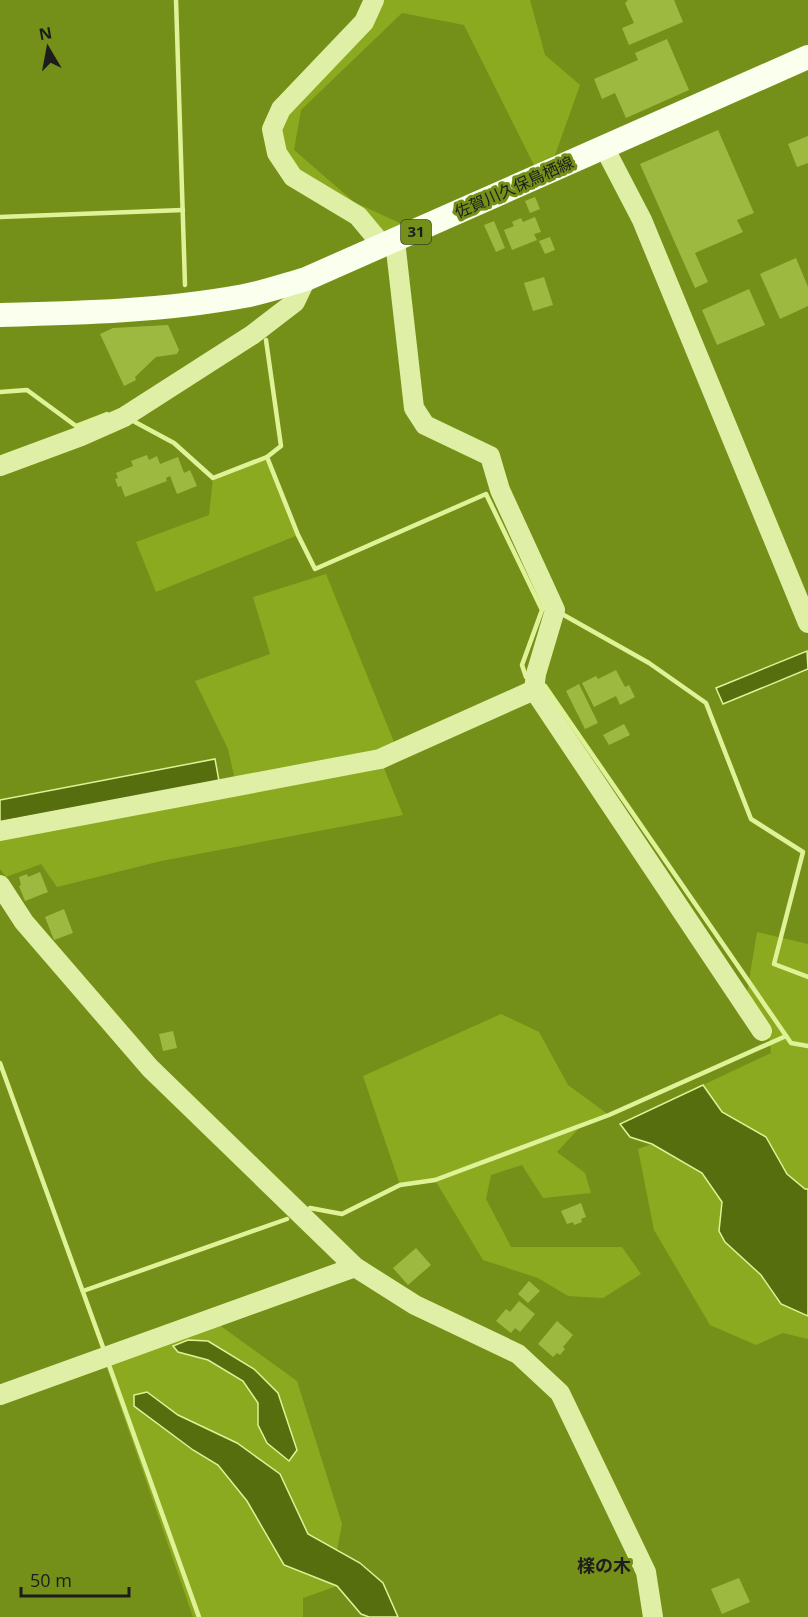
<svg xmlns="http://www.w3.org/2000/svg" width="808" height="1617" viewBox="0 0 808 1617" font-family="'Open Sans','Noto Sans JP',sans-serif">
	<rect width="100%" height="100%" fill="#759018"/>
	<g fill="#8caa20" fill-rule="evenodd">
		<path d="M379,0H530L545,55L580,85L555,155L534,165L464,25L402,13L301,110L294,150L354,202L402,224L380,233L296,173L278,132L285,110Z"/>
		<path d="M267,457L298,535L156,592L136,542L209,515L213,478Z"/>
		<path d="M326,574L394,742L383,766L403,815L161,861L57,887L41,864L6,877L0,869V839L238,793L228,749L195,681L270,654L253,597Z"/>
		<path d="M757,932L808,944V1189H805L787,1174L766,1137L722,1112L703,1085L771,1053L768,1028L747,993Z"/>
		<path d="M501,1014L539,1032L568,1085L609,1115L582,1125L557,1152L585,1173L591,1193L543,1198L522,1165L491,1175L486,1199L511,1247H622L641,1274L603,1298L568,1296L538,1278L483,1260L435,1180L400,1185L363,1076Z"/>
		<path d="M652,1144L702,1173L722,1202L719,1231L725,1242L761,1275L781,1304L808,1316V1339L783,1333L756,1345L710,1325L654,1230L638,1149Z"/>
		<path d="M218,1324L297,1381L342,1524L337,1550L308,1534L280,1473L237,1443L178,1415L147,1392L134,1405L193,1450L218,1465L247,1501L284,1565L337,1586L303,1598V1617H193L106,1365ZM208,1360L278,1393L297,1450L289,1461L279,1451L258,1425V1403L243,1381Z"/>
	</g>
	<g fill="#576e0f" stroke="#e0f298" stroke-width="1.5">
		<path d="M807,651L808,669L723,704L716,688Z"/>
		<path d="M215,759L219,781L0,822V800Z"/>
		<path d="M703,1085L722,1112L766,1137L787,1174L805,1189H808V1316L781,1304L761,1275L725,1242L719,1231L722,1202L702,1173L652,1144L630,1137L620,1124Z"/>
		<path d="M188,1340L208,1341L254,1369L278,1393L297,1450L289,1461L267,1443L258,1425V1403L243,1381L208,1360L178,1352L173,1346Z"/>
		<path d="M147,1392L178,1415L237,1443L280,1474L308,1534L360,1563L383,1583L398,1617H369L361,1614L337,1586L284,1565L247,1501L218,1465L193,1450L134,1406V1395Z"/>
	</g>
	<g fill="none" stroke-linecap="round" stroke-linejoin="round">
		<g stroke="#e0f298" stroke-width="4.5">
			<path d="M176,0L185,285"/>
			<path d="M0,217L183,210"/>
			<path d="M266,340L281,446L267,457L298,535L315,569L486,494L542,610L522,665L526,677L530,679"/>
			<path d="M0,392L27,390L76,426L107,414"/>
			<path d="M135,422L174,443L213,478L267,457"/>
			<path d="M562,614L649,663L706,703L751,819L803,852L774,964L808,977"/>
			<path d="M540,683L545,686L791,1043L808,1046"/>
			<path d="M0,1063L104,1350"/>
			<path d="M310,1208L342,1214L400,1185L435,1180L609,1115L786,1036"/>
			<path d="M83,1291L287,1219"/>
			<path d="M109,1365L199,1617"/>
		</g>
	</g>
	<g fill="#9eb940">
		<path d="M628,0H674L683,22L629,45L622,28L634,23L625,3Z"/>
		<path d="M667,39L689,90L626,118L615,93L602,99L594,79L638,60L635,53Z"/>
		<path d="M718,130L754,213L737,220L743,232L695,253L708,282L695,288L640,164Z"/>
		<path d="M808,136V163L797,167L788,144Z"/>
		<path d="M535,197L540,209L530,213L525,201Z"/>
		<path d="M535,217L541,232L534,234L537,240L512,250L504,230L514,226L512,222L521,218L523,222Z"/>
		<path d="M494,221L505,248L496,252L484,225Z"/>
		<path d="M550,237L555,250L545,254L539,241Z"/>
		<path d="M796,258L808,287V306L780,319L760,274Z"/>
		<path d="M544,277L553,305L533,311L524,283Z"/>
		<path d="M749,289L765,325L717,345L702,310Z"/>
		<path d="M168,325L179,350L177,354L156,357L135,377L136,380L124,386L100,334L113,328Z"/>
		<path d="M147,455L149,460L157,456L160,464L178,457L184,473L190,470L197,486L177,494L170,476L166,478L167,481L125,497L121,486L118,487L115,479L118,478L116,473L133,466L131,461Z"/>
		<path d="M616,670L625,687L629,685L635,697L620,705L616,696L594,707L582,683L596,676L598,679Z"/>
		<path d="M579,684L598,723L585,729L566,691Z"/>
		<path d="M624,724L630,735L609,745L603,735Z"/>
		<path d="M40,872L48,892L25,901L19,886L21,885L19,877L27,874L28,877Z"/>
		<path d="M64,909L73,933L54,940L45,917Z"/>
		<path d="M173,1031L177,1048L163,1051L159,1034Z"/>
		<path d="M581,1203L586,1217L581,1219L582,1222L574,1225L573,1222L567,1224L561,1211Z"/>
		<path d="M416,1248L431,1265L408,1285L393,1268Z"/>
		<path d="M529,1281L540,1291L528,1303L518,1294Z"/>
		<path d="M519,1301L535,1314L520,1332L515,1328L511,1333L496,1321L506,1309L510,1312Z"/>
		<path d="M557,1321L573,1335L563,1347L565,1349L560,1355L557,1353L553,1357L538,1344Z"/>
		<path d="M739,1578L750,1602L722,1614L711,1589Z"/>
	</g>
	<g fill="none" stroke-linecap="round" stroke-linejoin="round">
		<g stroke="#e0efa6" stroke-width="20">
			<path d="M374,0L364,22L281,109L272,129L277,153L293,177L358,216L383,246"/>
			<path d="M604,147L642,220L808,623"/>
			<path d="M395,241L414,408L425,425L490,456L500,490L555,610L536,674L534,690L762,1031"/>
			<path d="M0,466L81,436L124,417L252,335L295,302L306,279"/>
			<path d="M0,831L380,759L534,690"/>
			<path d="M0,885L24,922L150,1068L355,1267L415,1305L518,1354L560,1393L646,1572L653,1617"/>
			<path d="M0,1395L355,1267"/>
		</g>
		<path stroke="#faffee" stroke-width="24" d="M0,315C82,313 163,311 244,296C265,292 285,285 306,279L808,57"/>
	</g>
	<g text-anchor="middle" stroke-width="6" stroke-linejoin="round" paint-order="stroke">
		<rect fill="#759018" stroke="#37401c" stroke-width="1.5" x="401" y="220" width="30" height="24" rx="4.5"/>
		<g font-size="15" font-weight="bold" fill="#1d1d1d">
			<text x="416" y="237">31</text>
		</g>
		<g font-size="16" fill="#1d1d1d" stroke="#759018">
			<text transform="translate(514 187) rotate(-24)" y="6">佐賀川久保鳥栖線</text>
		</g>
		<g font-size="18" font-weight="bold" fill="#1d1d1d" stroke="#759018">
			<text x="604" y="1572">檪の木</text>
		</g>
	</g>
	<g transform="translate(48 48) rotate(350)" stroke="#759018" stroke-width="4.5" paint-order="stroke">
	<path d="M0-4.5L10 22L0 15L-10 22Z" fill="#1d1d1d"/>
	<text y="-9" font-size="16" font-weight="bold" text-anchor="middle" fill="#1d1d1d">N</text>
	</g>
	<path d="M21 1587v9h108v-9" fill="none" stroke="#1d1d1d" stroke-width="3"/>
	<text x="30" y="1587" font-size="18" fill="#1d1d1d" stroke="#759018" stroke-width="4.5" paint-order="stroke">50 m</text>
</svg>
